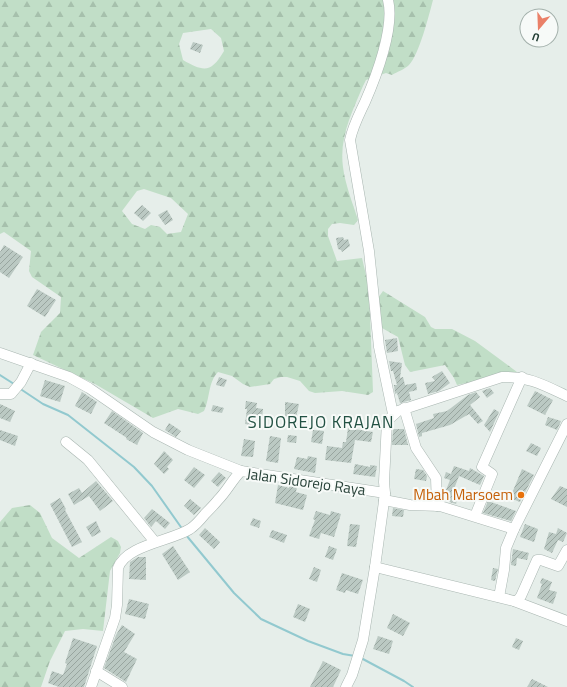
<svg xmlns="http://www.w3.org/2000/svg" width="567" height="687" viewBox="0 0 567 687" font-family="'Titillium Web',sans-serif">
	<defs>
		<pattern id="forest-firs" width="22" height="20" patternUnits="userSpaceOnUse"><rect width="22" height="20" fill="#c1dec7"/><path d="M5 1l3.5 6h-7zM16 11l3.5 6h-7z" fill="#a6c0ac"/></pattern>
		<pattern id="building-hatch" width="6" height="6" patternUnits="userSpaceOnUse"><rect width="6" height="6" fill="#bbc9c3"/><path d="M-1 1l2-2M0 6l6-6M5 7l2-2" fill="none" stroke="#98a59f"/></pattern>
	</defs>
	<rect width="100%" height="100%" fill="#e6eeea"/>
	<g fill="url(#forest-firs)" fill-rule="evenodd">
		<path d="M0,0H433C429,15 419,55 409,65C405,69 397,72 392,75L386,73L366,80L363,86C352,112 339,138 343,167C345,184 353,204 358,220L354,225L340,223L332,224L328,229V236L337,261L362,258L369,288L373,392L368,395L342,391L315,393L309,391L300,381L287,377H281L274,379L270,384L250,387L243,384L232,376L218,372C208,382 210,399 204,411L198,414L178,409L153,418L95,384L33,355L41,332L60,313L61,297L32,277L29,271L31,251L4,232L0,234ZM211,29L221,38L224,51C211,73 204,72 183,60L179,44L183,33ZM144,189L171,198L188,214L181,232L167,234L160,227L151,225L145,229L132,224L122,211L137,191Z"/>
		<path d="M383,291L425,317L431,327L435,329H452L475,341L517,372L457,385L454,378L445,365L410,372L405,365L398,337L382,328L378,298Z"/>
		<path d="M30,505L40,513L52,538L79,558L111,537L118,541L121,547L120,553L110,571L103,631L83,629L65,631L50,661L41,687H0V522L12,508Z"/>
	</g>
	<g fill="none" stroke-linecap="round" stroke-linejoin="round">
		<g stroke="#92c9cf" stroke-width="2">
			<path d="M0,375L14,384"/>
			<path d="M19,388L43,404L68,415L134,467L152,486L183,530"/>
			<path d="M186,535L234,593L261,619L308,641L343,654L355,656"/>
			<path d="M361,658L404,681L413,687"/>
		</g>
	</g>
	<g fill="url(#building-hatch)">
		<path d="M193,42L203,45L200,53L190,49Z"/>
		<path d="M142,205L151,213L143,221L134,213Z"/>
		<path d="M167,210L173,220L165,225L158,215Z"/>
		<path d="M343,237L344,240L348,239L350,246L342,252L341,250L338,249L336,238Z"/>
		<path d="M4,245L23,257L9,278L0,272V252Z"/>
		<path d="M37,289L56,300L45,317L27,306Z"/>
		<path d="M397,338L398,351L387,353L385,340Z"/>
		<path d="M389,361L402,363L400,378L403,377L405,385L416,383L417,390L409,392L411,400L400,403L397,393L395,394L394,385H397L393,371H391Z"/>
		<path d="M442,371L450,383L439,391L428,394L425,383L435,381L432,377Z"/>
		<path d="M219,377L227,380L224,387L216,385Z"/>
		<path d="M45,380L65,386L60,402L40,396Z"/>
		<path d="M490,388L494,393L487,398L482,391Z"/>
		<path d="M535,391L553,400L545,415L527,406Z"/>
		<path d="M82,392L97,402L91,414L75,406Z"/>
		<path d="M476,392L480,397L470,405L483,421L478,424L469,414L450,425L422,433V436L419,437L416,424L434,418L433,414L447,411L468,395Z"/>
		<path d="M246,401L257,403L256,408L263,409L262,418L254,416L252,425L245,424L247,409H245Z"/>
		<path d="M285,402L299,404L296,418L285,417Z"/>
		<path d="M0,404L15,411L10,422L0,418Z"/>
		<path d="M213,405L224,408L222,413L211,411Z"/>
		<path d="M494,409L499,412L490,432L484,425Z"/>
		<path d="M112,411L143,433L137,445L126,439L127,438L104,423Z"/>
		<path d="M548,417L561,421L557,430L545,425Z"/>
		<path d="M169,423L181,431L176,437L165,430Z"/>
		<path d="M348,428L373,432L371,442L355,440L351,463L325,460L327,446L342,448L343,442H346Z"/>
		<path d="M393,429H404L408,445H392Z"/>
		<path d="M0,430L18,436L15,446L0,440Z"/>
		<path d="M313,430L324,431L322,444L311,442Z"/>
		<path d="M288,435L297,436L296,443L287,442Z"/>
		<path d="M270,436L281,438L278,463L266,461Z"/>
		<path d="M244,439L255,441L253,457L241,456Z"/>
		<path d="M531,443L541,448L537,456L526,451Z"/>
		<path d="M164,451L173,460L167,467L169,469L164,474L154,464Z"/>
		<path d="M308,456L317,458L315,473L294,469L297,457L307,459Z"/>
		<path d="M355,464L370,467V465L377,466L375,477L353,474Z"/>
		<path d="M454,466L469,471L470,468L484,476L480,485L459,476L454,489L459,491L456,504L443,500V489L446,490L450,480L444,478L446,472L451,474Z"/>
		<path d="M194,467L205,475L194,488L184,480Z"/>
		<path d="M416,469L423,470L427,476L426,481L414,479Z"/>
		<path d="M522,469L534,475L520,502L510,498Z"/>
		<path d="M219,472L226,478L218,487L211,481Z"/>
		<path d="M96,481L113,501L100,511L89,496L74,505L68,494L79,488L82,493Z"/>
		<path d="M278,485L289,488V485L297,486L296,492L307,495L303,510L275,503Z"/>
		<path d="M560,486L567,489V507L551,499Z"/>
		<path d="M60,498L66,509L65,510L82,542L72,547L50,504Z"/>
		<path d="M190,499L201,508L194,515L184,506Z"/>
		<path d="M488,501L516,511L511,521L483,513Z"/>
		<path d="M393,508L404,510L403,517L392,516Z"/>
		<path d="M152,509L170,523L165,529L156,521L151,527L144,518Z"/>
		<path d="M316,511L330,515L331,511L341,514L334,537L321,533L319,539L309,536L315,520L313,519Z"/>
		<path d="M253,518L261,521L259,528L250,525Z"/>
		<path d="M96,521L101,532L92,537L86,527Z"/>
		<path d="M350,524L360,525L356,547L347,546Z"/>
		<path d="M525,524L538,529L534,542L520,537Z"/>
		<path d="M205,528L220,542L214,549L199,535Z"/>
		<path d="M558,528L567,533L563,542L558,540L552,553L544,549L549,532L556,534Z"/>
		<path d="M272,530L287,535L284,543L269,537Z"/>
		<path d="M173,546L190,572L178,580L162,554Z"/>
		<path d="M329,546L337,549L333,560L325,557Z"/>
		<path d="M513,549L529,553L527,560L517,558L516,566L511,565Z"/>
		<path d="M138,557H146V580L129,579L130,562Z"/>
		<path d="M314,567L321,570L317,582L309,579Z"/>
		<path d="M493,568L498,569L495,581L491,580Z"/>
		<path d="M342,573L363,580L358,594L346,590L345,593L336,590Z"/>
		<path d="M542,578L552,582L549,590L557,592L553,604L537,598L542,584L540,583Z"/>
		<path d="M129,599L149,604L145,619L125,614Z"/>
		<path d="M298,604L310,609L305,622L293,617Z"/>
		<path d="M393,614L410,623L403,636L387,628Z"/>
		<path d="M122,625L135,634L124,652L137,659L126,682L104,668L116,635Z"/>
		<path d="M378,636L393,641L389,654L373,649Z"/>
		<path d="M73,638L97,646L84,687H59L48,683L52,671L63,675L67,664L65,663Z"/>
		<path d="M516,638L523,641L519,650L512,647Z"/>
		<path d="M323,661L341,670L333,687H310Z"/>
		<path d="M532,679L548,687H527Z"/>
	</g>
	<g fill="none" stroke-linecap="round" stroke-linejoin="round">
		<g stroke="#a9b6b1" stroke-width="11">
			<g id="minor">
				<path d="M388,0C395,27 376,77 365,102C359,115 353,126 350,140L369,251L379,347L393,414"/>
				<path d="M0,353L69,377L89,388L153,432L188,450L241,471"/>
				<path d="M0,394H11L21,382L31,363"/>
				<path d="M404,408L416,448L436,478L437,506"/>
				<path d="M66,442L88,460L155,542"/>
				<path d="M384,500L410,505L440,506L514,529L567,424"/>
				<path d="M475,516L492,474L482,467L522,377"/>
				<path d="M375,567L514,601L518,600L521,596L537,560H541L558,566L567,550"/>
				<path d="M499,597L504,570L506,548L514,529"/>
				<path d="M514,601L567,621"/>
				<path d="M96,671L122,687"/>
				<path d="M91,687L115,618L117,605L118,568C126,545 171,541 190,529C196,525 201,519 205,514C210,509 214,505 218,500C227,491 232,480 241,471L385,493L384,482L387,421L398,411L502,377C528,376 544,385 567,396"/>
				<path d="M346,687L352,675L363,640L375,567L385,494"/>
			</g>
		</g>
		<use href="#minor" stroke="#fff" stroke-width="10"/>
	</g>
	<circle fill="#e8710a" stroke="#f7faf8" stroke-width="1.5" cx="521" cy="495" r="4"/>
	<g text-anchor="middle" stroke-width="4" stroke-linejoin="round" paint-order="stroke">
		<g font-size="15" fill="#264037" stroke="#f7faf8">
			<text transform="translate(306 482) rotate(8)" y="5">Jalan Sidorejo Raya</text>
		</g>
		<g font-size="15" fill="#c56008" stroke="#f7faf8" text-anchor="end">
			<text x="513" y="500">Mbah Marsoem</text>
		</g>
		<g font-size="17" letter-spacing="1" fill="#225143" stroke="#f7faf8">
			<text x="321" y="428">SIDOREJO KRAJAN</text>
		</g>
	</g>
	<g transform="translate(539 28) rotate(199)"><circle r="19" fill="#f7faf8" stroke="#a3b0ab"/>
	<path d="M0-3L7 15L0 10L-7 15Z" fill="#ea8068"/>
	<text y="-6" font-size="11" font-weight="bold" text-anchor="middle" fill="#264037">U</text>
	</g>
</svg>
